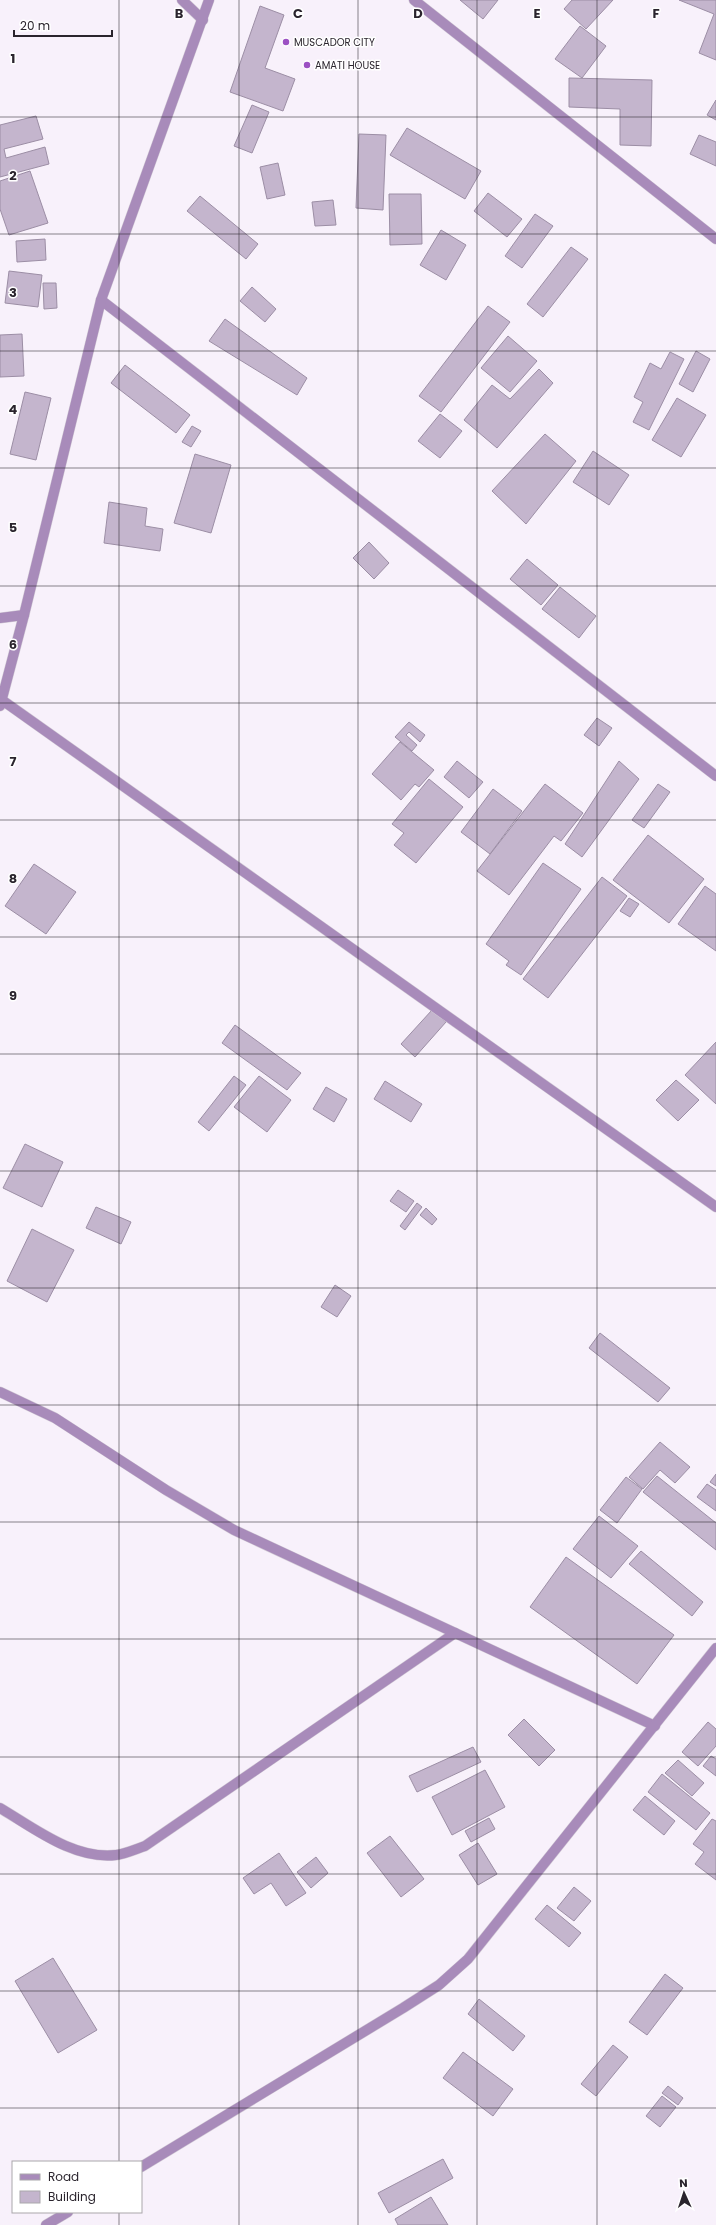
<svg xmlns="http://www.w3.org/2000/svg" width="716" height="2225" viewBox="0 0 716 2225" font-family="Poppins,sans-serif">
	<rect width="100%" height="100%" fill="#f8f1fb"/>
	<g fill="#c4b5cd" stroke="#9c8ea5">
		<path d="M460,0H498L483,19Z"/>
		<path d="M572,0H613L586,29L564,9Z"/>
		<path d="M679,0H716V60L699,53L714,14Z"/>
		<path d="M260,6L284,15L265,68L295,79L283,111L230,92Z"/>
		<path d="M580,26L606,46L582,78L555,59Z"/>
		<path d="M569,78L652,80L651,146L620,145V109L569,107Z"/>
		<path d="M716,100V120L707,115Z"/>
		<path d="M252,105L269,112L252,153L234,146Z"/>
		<path d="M36,116L43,139L4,149L6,158L45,147L49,164L0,177V125Z"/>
		<path d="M407,128L481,171L465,199L390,155Z"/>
		<path d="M359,134L386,135L383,210L356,208Z"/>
		<path d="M699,135L716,142V166L690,154Z"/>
		<path d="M278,163L285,195L267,199L260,167Z"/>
		<path d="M30,171L48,223L9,235L0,209V181Z"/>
		<path d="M488,193L522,219L507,237L474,211Z"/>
		<path d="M389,194H421L422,244L390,245Z"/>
		<path d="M200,196L258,244L246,259L187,211Z"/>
		<path d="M333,200L336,225L315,226L312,202Z"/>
		<path d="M535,214L553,226L522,268L505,256Z"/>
		<path d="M441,230L466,245L446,280L420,265Z"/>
		<path d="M45,239L46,260L17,262L16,241Z"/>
		<path d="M571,247L588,259L543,317L527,304Z"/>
		<path d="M9,271L42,275L38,307L5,303Z"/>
		<path d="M43,283H56L57,308L44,309Z"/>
		<path d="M252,287L276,309L265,322L240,301Z"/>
		<path d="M488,306L510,322L441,412L419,396Z"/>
		<path d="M225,319L307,378L297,395L209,341Z"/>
		<path d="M22,334L24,376L0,377V335Z"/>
		<path d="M508,336L537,361L510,392L481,368Z"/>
		<path d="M696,351L710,359L693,392L679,384Z"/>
		<path d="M670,352L684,359L649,430L633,422L643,402L634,397L650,363L661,369Z"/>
		<path d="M125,365L190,415L176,433L111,383Z"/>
		<path d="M539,369L553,383L497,448L464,420L492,385L510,399Z"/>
		<path d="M25,392L51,398L36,460L10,454Z"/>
		<path d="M677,398L706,415L681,457L652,440Z"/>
		<path d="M440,414L462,431L440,458L418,441Z"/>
		<path d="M192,426L201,431L191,447L182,442Z"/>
		<path d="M545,434L576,461L526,524L492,491Z"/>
		<path d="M593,451L629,475L609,505L573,482Z"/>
		<path d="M195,454L231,465L211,533L174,523Z"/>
		<path d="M109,502L147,508L145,526L163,529L160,551L104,543Z"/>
		<path d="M369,542L389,563L374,579L353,558Z"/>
		<path d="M527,559L558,585L541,605L510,579Z"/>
		<path d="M560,587L596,616L579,638L542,609Z"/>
		<path d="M597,718L612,728L599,746L584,735Z"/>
		<path d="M409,722L425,735L420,742L409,732L406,735L417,745L412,751L395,737Z"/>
		<path d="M400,742L434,770L419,787L415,784L401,800L372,774Z"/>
		<path d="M457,761L483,782L469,798L444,777Z"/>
		<path d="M619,761L639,779L582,857L565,844Z"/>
		<path d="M429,779L463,807L416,863L394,845L404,833L392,824Z"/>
		<path d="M545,784L583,813L561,841L554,836L509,895L477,871Z"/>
		<path d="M658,784L670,792L644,828L632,820Z"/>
		<path d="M493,789L522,811L490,854L461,832Z"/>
		<path d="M648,835L704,879L669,923L613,880Z"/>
		<path d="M543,863L581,889L521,975L506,965L509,961L486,944Z"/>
		<path d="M34,864L76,892L46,934L5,906Z"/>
		<path d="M602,877L627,896L548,998L523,979Z"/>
		<path d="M705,886L716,894V951L678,924Z"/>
		<path d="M629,898L639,904L630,917L620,911Z"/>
		<path d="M432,1010L446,1022L415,1057L401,1044Z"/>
		<path d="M235,1025L301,1073L287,1090L222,1043Z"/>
		<path d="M716,1042V1104L685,1075Z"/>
		<path d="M234,1076L246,1085L209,1131L198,1122Z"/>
		<path d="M259,1076L291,1100L267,1132L234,1107Z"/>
		<path d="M676,1080L699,1100L678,1121L656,1100Z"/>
		<path d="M385,1081L422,1104L411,1122L374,1099Z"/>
		<path d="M326,1087L347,1099L334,1122L313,1109Z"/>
		<path d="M25,1144L63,1162L42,1207L3,1188Z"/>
		<path d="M398,1190L414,1201L406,1212L390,1201Z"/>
		<path d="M417,1203L422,1207L405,1230L400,1226Z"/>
		<path d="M96,1207L131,1222L121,1244L86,1228Z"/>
		<path d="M426,1208L437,1219L432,1225L420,1215Z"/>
		<path d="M32,1229L74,1250L47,1302L7,1281Z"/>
		<path d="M335,1285L351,1296L337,1317L321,1307Z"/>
		<path d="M600,1333L670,1388L658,1402L589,1348Z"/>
		<path d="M660,1442L690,1467L675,1483L660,1470L643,1489L629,1477Z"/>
		<path d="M716,1474V1486L710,1482Z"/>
		<path d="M657,1476L716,1523V1550L643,1492Z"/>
		<path d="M626,1477L642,1489L617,1523L600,1510Z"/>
		<path d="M707,1484L716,1490V1511L697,1497Z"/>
		<path d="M599,1516L638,1546L611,1578L573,1549Z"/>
		<path d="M641,1551L703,1602L692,1616L629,1564Z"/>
		<path d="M566,1557L674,1635L637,1684L530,1607Z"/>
		<path d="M524,1719L555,1750L539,1766L508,1735Z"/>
		<path d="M708,1722L716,1729V1746L698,1766L682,1752Z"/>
		<path d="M473,1747L481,1762L417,1792L409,1776Z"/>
		<path d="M711,1756L716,1759V1776L703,1766Z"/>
		<path d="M678,1760L704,1783L692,1796L665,1773Z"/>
		<path d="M485,1770L505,1807L452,1835L432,1797Z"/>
		<path d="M662,1774L710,1813L696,1830L648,1792Z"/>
		<path d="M645,1796L675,1821L664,1835L633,1810Z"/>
		<path d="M489,1818L495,1829L471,1842L465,1831Z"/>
		<path d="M712,1819L716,1821V1880L695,1864L704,1852L693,1844Z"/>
		<path d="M390,1836L424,1879L401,1897L367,1853Z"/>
		<path d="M478,1843L497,1874L478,1885L459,1855Z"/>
		<path d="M279,1853L306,1893L286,1906L271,1883L254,1894L243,1878Z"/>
		<path d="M316,1857L328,1873L311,1888L297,1872Z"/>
		<path d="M574,1887L591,1901L574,1921L557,1908Z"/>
		<path d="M547,1905L581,1933L569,1947L535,1919Z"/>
		<path d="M53,1958L97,2030L58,2053L15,1981Z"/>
		<path d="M665,1974L683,1988L647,2035L629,2022Z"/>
		<path d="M479,1999L525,2036L513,2051L468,2014Z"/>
		<path d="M613,2045L628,2057L596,2096L581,2084Z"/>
		<path d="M463,2052L513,2089L493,2116L443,2078Z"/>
		<path d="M668,2086L683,2098L678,2105L662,2093Z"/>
		<path d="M662,2096L676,2107L660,2127L646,2116Z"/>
		<path d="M443,2159L453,2178L389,2213L378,2193Z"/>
		<path d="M431,2197L448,2225H398L395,2219Z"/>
	</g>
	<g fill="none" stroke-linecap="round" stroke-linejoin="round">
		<g stroke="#d3ccd6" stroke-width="11">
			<g id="minor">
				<path d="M182,0L203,20"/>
				<path d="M414,0L716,239"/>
				<path d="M101,300L716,776"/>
				<path d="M0,618L24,615"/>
				<path d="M2,700L716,1207"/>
				<path d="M0,706L24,615L101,300L209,0"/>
				<path d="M0,1392L55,1418L166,1490L234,1530L655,1726"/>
				<path d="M0,1808C34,1828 74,1860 116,1855C125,1854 136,1849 145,1846L455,1633"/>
				<path d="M141,2167L403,2008L439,1985L468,1959L716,1648"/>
				<path d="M46,2225L68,2212"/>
			</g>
		</g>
		<use href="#minor" stroke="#a88bba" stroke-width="10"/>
	</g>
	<path fill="none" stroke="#2a242d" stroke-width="1" stroke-opacity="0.55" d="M119,0V2162M239,0V2225M358,0V2225M477,0V2225M597,0V2225M0,117H716M0,234H716M0,351H716M0,468H716M0,586H716M0,703H716M0,820H716M0,937H716M0,1054H716M0,1171H716M0,1288H716M0,1405H716M0,1522H716M0,1639H716M0,1757H716M0,1874H716M0,1991H716M0,2108H716M119,2212V2225"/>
	<g fill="#9c51c3" stroke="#fff" stroke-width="1.5">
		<circle cx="286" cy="42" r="4"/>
		<circle cx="307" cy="65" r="4"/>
	</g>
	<g text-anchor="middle" stroke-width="3" stroke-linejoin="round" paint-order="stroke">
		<g font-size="10" fill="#2a242d" stroke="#fff" text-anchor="start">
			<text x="294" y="46">MUSCADOR CITY</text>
			<text x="315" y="69">AMATI HOUSE</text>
		</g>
	</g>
	<g font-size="13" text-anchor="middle" font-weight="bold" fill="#2a242d" stroke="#fff" stroke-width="3" stroke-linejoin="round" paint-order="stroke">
		<text x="179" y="18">B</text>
		<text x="298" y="18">C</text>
		<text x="418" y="18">D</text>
		<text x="537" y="18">E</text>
		<text x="656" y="18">F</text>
		<text x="13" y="63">1</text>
		<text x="13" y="180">2</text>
		<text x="13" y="297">3</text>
		<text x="13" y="414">4</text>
		<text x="13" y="532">5</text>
		<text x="13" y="649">6</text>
		<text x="13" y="766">7</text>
		<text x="13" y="883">8</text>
		<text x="13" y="1000">9</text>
	</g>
	<rect x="12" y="2161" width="130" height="52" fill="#ffffff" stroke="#aaa7ab"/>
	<rect x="20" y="2174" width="20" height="6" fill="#a88bba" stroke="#aaa7ab"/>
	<text x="48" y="2181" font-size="12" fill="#2a242d">Road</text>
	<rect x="20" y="2191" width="20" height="12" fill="#c4b5cd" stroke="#aaa7ab"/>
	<text x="48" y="2201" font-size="12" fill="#2a242d">Building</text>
	<g transform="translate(684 2193) rotate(357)" stroke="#ffffff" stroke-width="3" paint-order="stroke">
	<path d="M0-3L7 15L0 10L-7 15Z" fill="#2a242d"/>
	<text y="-6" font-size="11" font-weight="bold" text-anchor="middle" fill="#2a242d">N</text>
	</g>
	<path d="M14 30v6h98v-6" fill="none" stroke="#2a242d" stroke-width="2"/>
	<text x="20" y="30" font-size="12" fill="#2a242d" stroke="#ffffff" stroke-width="3" paint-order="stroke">20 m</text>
</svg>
